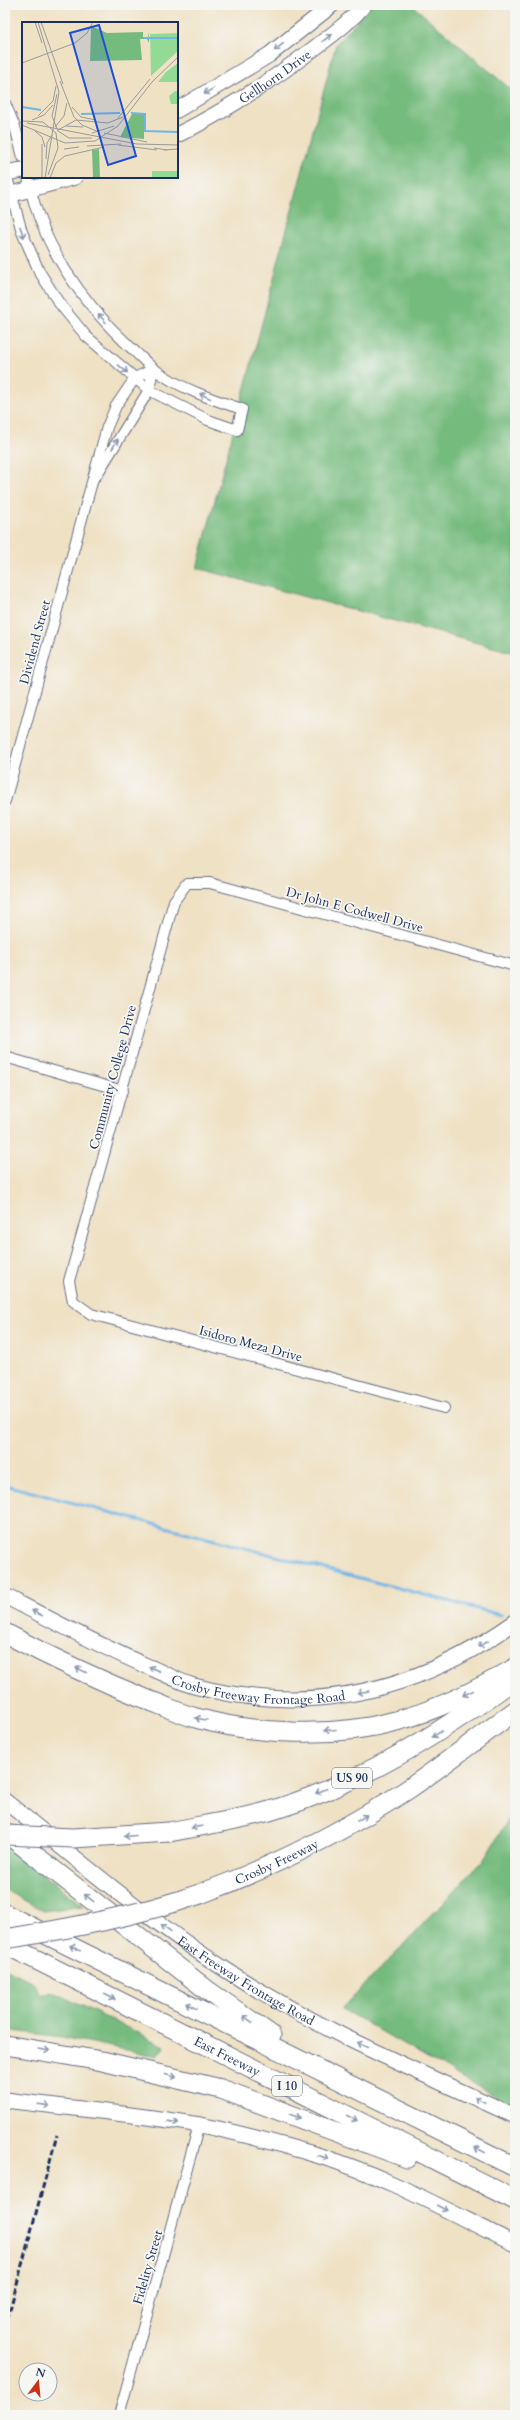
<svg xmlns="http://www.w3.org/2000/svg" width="520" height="2420" viewBox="0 0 520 2420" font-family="Cardo,serif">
	<rect width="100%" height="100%" fill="#f6f6f2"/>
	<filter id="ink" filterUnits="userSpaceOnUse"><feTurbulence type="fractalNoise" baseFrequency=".025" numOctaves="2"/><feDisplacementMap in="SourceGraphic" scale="8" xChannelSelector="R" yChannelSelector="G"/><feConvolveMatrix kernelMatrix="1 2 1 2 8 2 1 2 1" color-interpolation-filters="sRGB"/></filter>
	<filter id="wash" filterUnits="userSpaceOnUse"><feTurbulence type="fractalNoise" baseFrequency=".012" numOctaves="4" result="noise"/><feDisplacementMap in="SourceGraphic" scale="16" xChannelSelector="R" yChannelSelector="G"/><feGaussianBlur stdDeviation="0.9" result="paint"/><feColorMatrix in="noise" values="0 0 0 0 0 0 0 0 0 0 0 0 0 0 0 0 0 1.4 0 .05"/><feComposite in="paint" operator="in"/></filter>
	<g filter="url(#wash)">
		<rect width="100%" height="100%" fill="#efe1c4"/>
		<g fill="#76bb7e" stroke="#48756e">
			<path d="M372,5H412L515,93V653L197,568L336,44Z"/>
			<path d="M515,1808V2108L342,2009L483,1861Z"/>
			<path d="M5,1847L11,1848L83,1906L44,1911L5,1890Z"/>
			<path d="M5,1968L33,1982L40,1995L51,1991L165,2046L157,2056L62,2037L5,2030Z"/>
		</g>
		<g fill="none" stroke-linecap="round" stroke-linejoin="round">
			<path stroke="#70b5e6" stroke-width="3" d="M5,1485L501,1615"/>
		</g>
	</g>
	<g filter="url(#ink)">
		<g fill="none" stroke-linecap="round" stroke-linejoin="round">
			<g stroke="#656d82" stroke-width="12">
				<g id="minor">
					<path d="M5,103L15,127L23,157"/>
					<path d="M5,170L22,232L39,271L59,303L86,336L149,390L208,420L237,430L242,409C211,399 179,388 154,369C145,362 137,353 129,346C81,301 40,243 28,177"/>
					<path d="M96,476L149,390L153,369"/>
					<path d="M5,801L107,427L116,406L135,378L153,369"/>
					<path d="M5,1057L123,1091"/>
					<path d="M444,1408L91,1314L73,1301L69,1281L174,901L187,883H210L515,966"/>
					<path d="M119,2415L199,2125"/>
				</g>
			</g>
			<g stroke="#656d82" stroke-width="17">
				<g id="secondary">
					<path d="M177,110L269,55L332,5"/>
					<path id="s1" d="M177,135C226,111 272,80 316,47C333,34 350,22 364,5"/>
					<path d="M5,173L23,170"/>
					<path d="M5,196L75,177"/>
					<path id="s2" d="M5,1596C53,1621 100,1646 149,1667C164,1673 179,1682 194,1686C311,1717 418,1691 515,1622"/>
					<path id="s3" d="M5,1801C77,1859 148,1920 226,1970C317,2029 417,2071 515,2116"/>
					<path d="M5,2100C70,2108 136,2114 200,2125C240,2133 280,2144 320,2156C388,2177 451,2213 515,2244"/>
				</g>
			</g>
			<g stroke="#656d82" stroke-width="21">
				<g id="motorway">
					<path d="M5,1633C53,1659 103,1682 153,1702C167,1707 181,1714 196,1718C258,1735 334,1738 396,1721C438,1710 478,1690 515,1668"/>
					<path d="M5,1832L207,1990L271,2035"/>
					<path d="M169,1832C204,1825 239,1820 273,1810C359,1784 436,1736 509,1683"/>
					<path id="s4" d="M200,1894C273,1867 342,1832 407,1790C444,1765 479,1737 515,1711"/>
					<path d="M5,1914L515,2167"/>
					<path id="s5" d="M5,1944L515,2200"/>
					<path d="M5,2045L102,2061L221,2089L407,2158"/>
				</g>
			</g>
			<use href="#minor" stroke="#fff" stroke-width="10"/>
			<use href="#secondary" stroke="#fff" stroke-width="15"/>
			<use href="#motorway" stroke="#fff" stroke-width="19"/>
			<path stroke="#1b2f5e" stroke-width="3" stroke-dasharray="6 3" stroke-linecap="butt" d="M5,2328L57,2135"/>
			<g stroke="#656d82" stroke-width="21" stroke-linecap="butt">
				<g id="motorway-bridge">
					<path d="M5,1835L73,1838L169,1832"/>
					<path d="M5,1939C72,1928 136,1916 200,1894"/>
				</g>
			</g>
			<use href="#motorway-bridge" stroke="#fff" stroke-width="19"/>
		</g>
		<defs><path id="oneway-shaft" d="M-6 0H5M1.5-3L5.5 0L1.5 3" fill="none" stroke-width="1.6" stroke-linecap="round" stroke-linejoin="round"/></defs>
		<g stroke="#8d97ae">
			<use href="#oneway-shaft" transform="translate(327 38) rotate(-37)"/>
			<use href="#oneway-shaft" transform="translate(279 47) rotate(141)"/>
			<use href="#oneway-shaft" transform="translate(209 91) rotate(149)"/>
			<use href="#oneway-shaft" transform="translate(22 232) rotate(70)"/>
			<use href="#oneway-shaft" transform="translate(102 318) rotate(-130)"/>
			<use href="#oneway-shaft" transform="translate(123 369) rotate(39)"/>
			<use href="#oneway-shaft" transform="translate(205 396) rotate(-156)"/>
			<use href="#oneway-shaft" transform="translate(115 444) rotate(-59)"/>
			<use href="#oneway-shaft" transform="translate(37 1613) rotate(-153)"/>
			<use href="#oneway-shaft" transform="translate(483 1644) rotate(151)"/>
			<use href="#oneway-shaft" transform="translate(154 1669) rotate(-157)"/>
			<use href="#oneway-shaft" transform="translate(81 1670) rotate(-154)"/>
			<use href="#oneway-shaft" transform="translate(363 1692) rotate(171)"/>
			<use href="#oneway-shaft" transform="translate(468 1693) rotate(154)"/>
			<use href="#oneway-shaft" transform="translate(201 1719) rotate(-168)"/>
			<use href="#oneway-shaft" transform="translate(330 1730) rotate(175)"/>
			<use href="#oneway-shaft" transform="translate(437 1734) rotate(148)"/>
			<use href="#oneway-shaft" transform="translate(321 1791) rotate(157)"/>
			<use href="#oneway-shaft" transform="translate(362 1818) rotate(-31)"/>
			<use href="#oneway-shaft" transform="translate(197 1827) rotate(170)"/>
			<use href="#oneway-shaft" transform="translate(130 1836) rotate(175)"/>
			<use href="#oneway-shaft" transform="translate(89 1898) rotate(-142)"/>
			<use href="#oneway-shaft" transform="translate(166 1928) rotate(-145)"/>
			<use href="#oneway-shaft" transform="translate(75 1948) rotate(-154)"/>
			<use href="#oneway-shaft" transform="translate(110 1997) rotate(27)"/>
			<use href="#oneway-shaft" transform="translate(191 2006) rotate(-154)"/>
			<use href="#oneway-shaft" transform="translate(248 2019) rotate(-144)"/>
			<use href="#oneway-shaft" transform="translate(362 2045) rotate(-155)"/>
			<use href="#oneway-shaft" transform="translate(44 2050) rotate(9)"/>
			<use href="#oneway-shaft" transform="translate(171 2076) rotate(15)"/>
			<use href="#oneway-shaft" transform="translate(480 2100) rotate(-155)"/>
			<use href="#oneway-shaft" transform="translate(44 2105) rotate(7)"/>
			<use href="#oneway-shaft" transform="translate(295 2116) rotate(20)"/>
			<use href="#oneway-shaft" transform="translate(352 2118) rotate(27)"/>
			<use href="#oneway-shaft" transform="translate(173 2122) rotate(8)"/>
			<use href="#oneway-shaft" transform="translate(480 2150) rotate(-154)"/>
			<use href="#oneway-shaft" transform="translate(323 2157) rotate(19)"/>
			<use href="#oneway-shaft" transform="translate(442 2208) rotate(27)"/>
		</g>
	</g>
	<g text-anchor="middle" stroke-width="3.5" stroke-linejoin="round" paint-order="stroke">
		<g fill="#f6f6f2" stroke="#5d6b8a" stroke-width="1">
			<rect x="332" y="1768" width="40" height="20" rx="3"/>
			<rect x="272" y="2076" width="30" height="20" rx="3"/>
		</g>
		<g font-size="12" font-weight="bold" fill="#1b2f5e">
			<text x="352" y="1782">US 90</text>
			<text x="287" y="2090">I 10</text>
		</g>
		<g font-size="13" fill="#1b2f5e" stroke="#f6f6f2">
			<text dy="5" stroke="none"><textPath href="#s1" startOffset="114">Gellhorn Drive</textPath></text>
			<text transform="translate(34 642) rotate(-75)" y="5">Dividend Street</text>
			<text transform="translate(355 909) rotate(15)" y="5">Dr John E Codwell Drive</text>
			<text transform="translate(112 1077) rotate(-75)" y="5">Community College Drive</text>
			<text transform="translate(251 1343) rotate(15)" y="5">Isidoro Meza Drive</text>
			<text dy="5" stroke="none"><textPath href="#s2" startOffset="274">Crosby Freeway Frontage Road</textPath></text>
			<text dy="5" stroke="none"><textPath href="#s4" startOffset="83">Crosby Freeway</textPath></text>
			<text dy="5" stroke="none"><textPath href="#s3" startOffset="301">East Freeway Frontage Road</textPath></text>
			<text dy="5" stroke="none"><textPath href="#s5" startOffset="249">East Freeway</textPath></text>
			<text transform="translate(147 2267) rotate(-74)" y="5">Fidelity Street</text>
		</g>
	</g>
	<g transform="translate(22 22)">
		<rect width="156" height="156" fill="#efe1c4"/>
		<path d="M156,11V29L129,54L128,12ZM156,41V60H136L144,50ZM153,69H156V82H149L147,74ZM130,149H156V156H130Z" fill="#93db95"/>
		<path d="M69,4L85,11L121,10V15H126L127,10V21L125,17H118L120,38L68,39ZM122,91V117L98,115L110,92ZM77,127L78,156H71L70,128Z" fill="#76bb7e"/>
		<path fill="none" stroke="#70b5e6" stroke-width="2" d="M122,16H156M0,85L19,88M109,91L123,92V109L156,110M59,92L98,91"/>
		<path fill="none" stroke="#9a9a9b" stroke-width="1" d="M13,0L20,21M16,0L37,70L23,156M19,0L41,62M0,41L53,21L65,11L71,0M38,59L52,95L60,103L77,110M35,72L30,94L36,109L47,116H70M50,85L59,95L74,98M16,94L31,79L34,64M96,96L128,57M10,98L22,93L31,83M0,99L21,100L34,111L36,126L26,153M5,101L115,122L156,123M0,103L43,121L73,119L96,104L130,60L156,35M44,104L61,105M33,105L42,94L45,81M36,108L54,98L86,101L101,95M13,109L20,115L23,125M70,111L92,104M82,111L125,120M96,123L135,128M65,124L99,122M132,126L145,128M42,127L57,125M142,128L156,127M24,137L25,121L30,113M20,156V122M28,156L34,141L43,134L82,125"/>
		<path fill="#1d4ed8" fill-opacity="0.15" stroke="#1d4ed8" stroke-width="2" d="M77,3L114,134L86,143L48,11Z"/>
		<rect width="156" height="156" fill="none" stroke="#1b2f5e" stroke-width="2"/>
	</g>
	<rect width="520" height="2420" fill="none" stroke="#f6f6f2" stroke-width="20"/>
	<g transform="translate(38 2382) rotate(16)"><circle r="19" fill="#f6f6f2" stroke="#9ea6b7"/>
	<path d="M0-3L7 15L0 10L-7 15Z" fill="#c8321e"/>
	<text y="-6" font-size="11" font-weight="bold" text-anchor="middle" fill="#1b2f5e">N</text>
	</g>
</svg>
